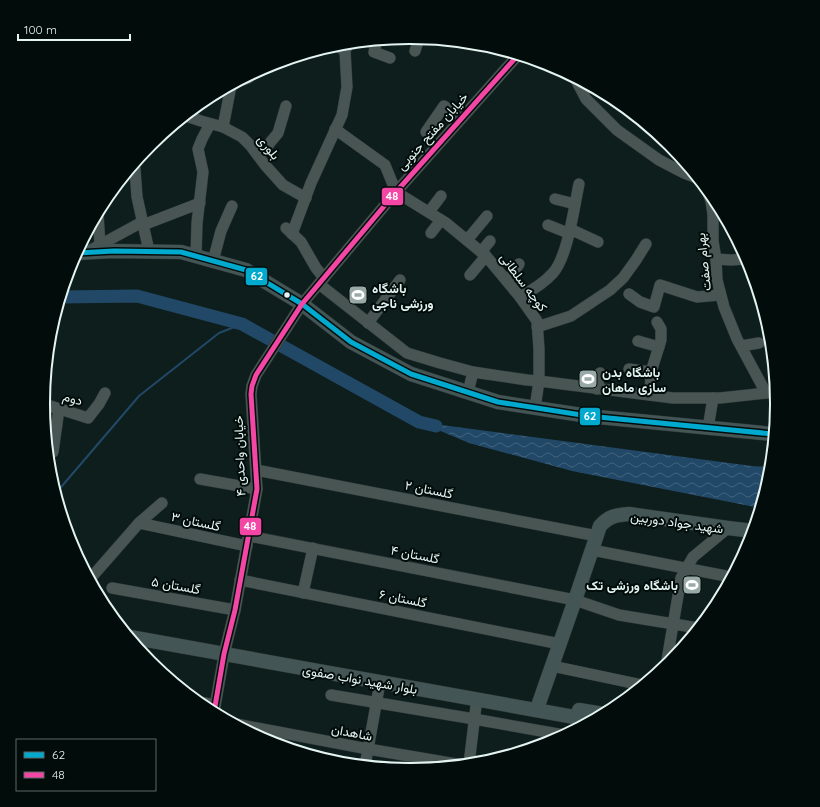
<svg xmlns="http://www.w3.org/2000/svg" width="820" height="807" viewBox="0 0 820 807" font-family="Quicksand,Vazirmatn,sans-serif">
	<defs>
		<pattern id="water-waves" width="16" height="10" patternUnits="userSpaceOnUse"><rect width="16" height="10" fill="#224867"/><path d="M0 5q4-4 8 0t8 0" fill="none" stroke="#42637d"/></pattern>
	</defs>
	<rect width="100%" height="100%" fill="#0d1e1c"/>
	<path fill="url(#water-waves)" d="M419,422L752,466L770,467L769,475L760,508L572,471L469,443Z"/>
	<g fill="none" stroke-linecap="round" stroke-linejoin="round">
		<path stroke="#224867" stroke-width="2" d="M56,493L139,396L219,333L242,324"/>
		<path stroke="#224867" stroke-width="13" d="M61,297L137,296L242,324L419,422L436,426"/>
		<g stroke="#2b3635" stroke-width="12">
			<g id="minor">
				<path d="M368,41L376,44L374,52L390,58"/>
				<path d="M336,45L345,51"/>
				<path d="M415,51L419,38"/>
				<path d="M575,78L586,99L617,130L659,160L684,173L697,178"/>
				<path d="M242,80L248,78L258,71"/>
				<path d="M186,116L201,121L223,127L242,137L250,145L265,165L283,185L306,198"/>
				<path d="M223,127L231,86"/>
				<path d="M335,129L385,165L396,192L446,223L486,256L520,297L537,321L539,349V381L535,408"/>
				<path d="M426,132L444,106L462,118"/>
				<path d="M259,156L278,133L286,106"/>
				<path d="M135,169L137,197L149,251"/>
				<path d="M707,190L711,201L713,215V241L716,259L717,280L724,307L737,339L766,393"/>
				<path d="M555,199L575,204"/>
				<path d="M429,212L441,196"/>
				<path d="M98,214L100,245"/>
				<path d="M143,225L200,203"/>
				<path d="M548,225L568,233"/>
				<path d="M286,228L301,242L316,268L324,278"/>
				<path d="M570,229L598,242"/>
				<path d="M431,233L441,220"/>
				<path d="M292,234L311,183L342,115L347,87L345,51L349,43"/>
				<path d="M467,240L487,216"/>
				<path d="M87,252L142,222"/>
				<path d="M481,252L490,241"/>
				<path d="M196,256L197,223L203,172L198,149L202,139L210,124"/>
				<path d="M716,259L731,260L746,259"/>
				<path d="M213,261L221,231L232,206"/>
				<path d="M470,275L486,256"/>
				<path d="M507,281L519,264"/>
				<path d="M319,284L407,353L440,363L473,372L527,380L539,381L673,398H720L775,392"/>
				<path d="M629,294L640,302L654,307L660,285L697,297L720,295"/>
				<path d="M520,297C531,291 544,283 553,273C568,256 574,207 579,184"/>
				<path d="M368,323L400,280"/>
				<path d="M537,327L571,316L610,290L623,278L636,260L646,244"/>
				<path d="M638,341L659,347"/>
				<path d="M741,346L759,343"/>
				<path d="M629,369L651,372"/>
				<path d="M597,389L600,373"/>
				<path d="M468,392L473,372"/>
				<path d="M650,395L651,372L661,340V329L657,322"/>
				<path d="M44,404L88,418L99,404L105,393"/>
				<path d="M708,428L713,398"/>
				<path d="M53,452L59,409"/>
				<path d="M256,470L597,536"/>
				<path d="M200,479L257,489"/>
				<path d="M139,523L247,546"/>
				<path d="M249,536L575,600L619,615L698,628"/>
				<path d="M592,550L731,577"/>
				<path d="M90,579L139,523L162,503"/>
				<path d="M240,580L560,644"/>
				<path d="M112,588L235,610"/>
				<path d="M303,593L313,548"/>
				<path d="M224,654L235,610L257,489L251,394L252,386L256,375L302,304L396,192L518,55"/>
				<path d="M552,666L642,685"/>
				<path d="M666,666L681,578L693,557L728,528"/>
				<path d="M331,695L474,719L564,735"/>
				<path d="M199,702L215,705"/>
				<path d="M214,712L223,661"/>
				<path d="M236,724L368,749L462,765"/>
				<path d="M469,764L476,706"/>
				<path d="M365,766L379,688"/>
			</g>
		</g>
		<g stroke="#2b3635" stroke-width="15">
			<g id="major">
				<path d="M77,253L114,251L181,252L246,270L302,304L351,342L411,374L498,402L588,416L773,434"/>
				<path d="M130,637L591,720"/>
				<path d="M539,703L575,600L600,526C609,516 616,515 629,514L728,528L753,531"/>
				<path d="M579,710L603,714"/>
			</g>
		</g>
		<use href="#minor" stroke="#495553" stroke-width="11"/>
		<use href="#major" stroke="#445556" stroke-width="14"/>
		<g stroke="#020c0a" stroke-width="8">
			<path id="bus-1" d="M77,253L114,251L181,252L246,270L302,304L351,342L411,374L498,402L588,416L773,434"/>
		</g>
		<g stroke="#020c0a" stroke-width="8">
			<path id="bus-2" d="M214,712L224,654L235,610L257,489L251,394L252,386L256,375L302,304L396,192L518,55"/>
		</g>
		<use href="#bus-1" stroke="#00a9ce" stroke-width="5"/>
		<use href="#bus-2" stroke="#f346a5" stroke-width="5"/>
	</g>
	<defs>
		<g id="stadium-square" transform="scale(1)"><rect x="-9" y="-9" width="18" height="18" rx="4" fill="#99aaa6" stroke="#020c0a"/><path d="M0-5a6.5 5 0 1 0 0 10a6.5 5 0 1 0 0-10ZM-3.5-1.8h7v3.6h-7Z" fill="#fff"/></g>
	</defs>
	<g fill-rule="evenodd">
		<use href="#stadium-square" x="358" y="295"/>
		<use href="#stadium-square" x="588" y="379"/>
		<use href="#stadium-square" x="692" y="585"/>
	</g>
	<circle fill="#e4f5f1" stroke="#020c0a" stroke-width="1.5" cx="287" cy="295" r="3.5"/>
	<g text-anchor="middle" stroke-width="4" stroke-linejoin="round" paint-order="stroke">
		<g font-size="13" fill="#e4f5f1" stroke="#020c0a">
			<text transform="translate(432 131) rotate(-48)" y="5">خیابان مفتح جنوبی</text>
			<text transform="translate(269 147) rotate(51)" y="5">بلوری</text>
			<text transform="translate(703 262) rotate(-96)" y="5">بهرام صفت</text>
			<text transform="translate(524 282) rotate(53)" y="5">کوچه سلطانی</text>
			<text transform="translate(73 398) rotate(17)" y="5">دوم</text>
			<text transform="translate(239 456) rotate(-92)" y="5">خیابان واحدی ۴</text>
			<text transform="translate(429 489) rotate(11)" y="5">گلستان ۲</text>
			<text transform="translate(196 521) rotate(12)" y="5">گلستان ۳</text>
			<text transform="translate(677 522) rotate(8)" y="5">شهید جواد دوربین</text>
			<text transform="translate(415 554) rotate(11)" y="5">گلستان ۴</text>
			<text transform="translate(176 585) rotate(10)" y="5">گلستان ۵</text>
			<text transform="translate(403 598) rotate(11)" y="5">گلستان ۶</text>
			<text transform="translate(360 679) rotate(10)" y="5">بلوار شهید نواب صفوی</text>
			<text transform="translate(352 732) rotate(11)" y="5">شاهدان</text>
		</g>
		<g font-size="13" font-weight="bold" fill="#e4f5f1" stroke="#020c0a" text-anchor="start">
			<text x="372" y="293">باشگاه<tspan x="372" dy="15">ورزشی ناجی</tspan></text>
			<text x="602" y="377">باشگاه بدن<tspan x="602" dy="15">سازی ماهان</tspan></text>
			<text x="678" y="590" text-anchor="end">باشگاه ورزشی تک</text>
		</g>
	</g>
	<path d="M0 0H820V807H0ZM409 44H411A359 359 0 0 1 770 403V404A359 359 0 0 1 411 763H409A359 359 0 0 1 50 404V403A359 359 0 0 1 409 44Z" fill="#020c0a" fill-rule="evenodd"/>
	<path fill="none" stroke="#e4f5f1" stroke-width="2" d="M409 44H411A359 359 0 0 1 770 403V404A359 359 0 0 1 411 763H409A359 359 0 0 1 50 404V403A359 359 0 0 1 409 44Z"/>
	<g stroke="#020c0a" stroke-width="1.5">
		<rect x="381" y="187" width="23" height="19" rx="4" fill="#f346a5"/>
		<rect x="245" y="267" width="23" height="19" rx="4" fill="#00a9ce"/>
		<rect x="579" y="407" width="22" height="19" rx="4" fill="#00a9ce"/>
		<rect x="239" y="517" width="23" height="19" rx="4" fill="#f346a5"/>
	</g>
	<g font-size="11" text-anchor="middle" font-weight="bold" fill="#fff">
		<text x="392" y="200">48</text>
		<text x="257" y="280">62</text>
		<text x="590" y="420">62</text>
		<text x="250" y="530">48</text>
	</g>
	<rect x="16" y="739" width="140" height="52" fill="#020c0a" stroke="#5c6966"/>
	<rect x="24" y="752" width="20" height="6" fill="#00a9ce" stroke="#5c6966"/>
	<text x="52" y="759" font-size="12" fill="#e4f5f1">62</text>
	<rect x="24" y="772" width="20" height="6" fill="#f346a5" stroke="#5c6966"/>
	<text x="52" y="779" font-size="12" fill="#e4f5f1">48</text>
	<path d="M18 34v6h112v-6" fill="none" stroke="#e4f5f1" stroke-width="2"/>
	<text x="24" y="34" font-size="12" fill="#e4f5f1" stroke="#020c0a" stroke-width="3" paint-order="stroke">100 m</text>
</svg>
